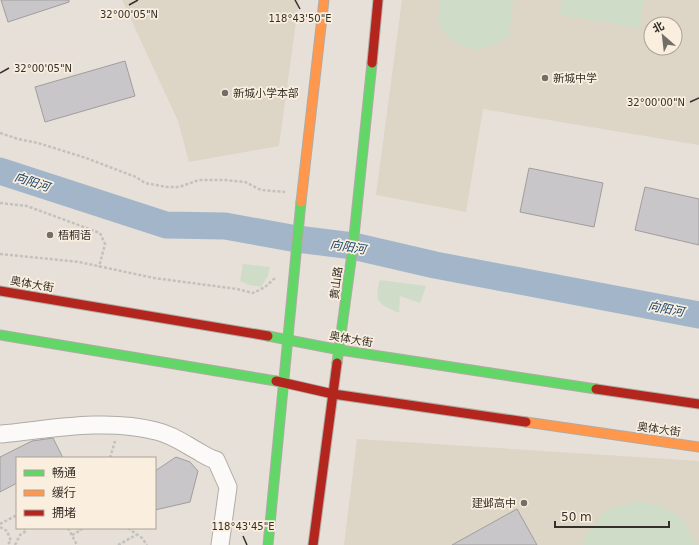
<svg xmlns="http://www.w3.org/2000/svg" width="699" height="545" viewBox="0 0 699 545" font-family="'DejaVu Sans','Noto Sans SC',sans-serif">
	<rect width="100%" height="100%" fill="#e6e0d8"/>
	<g fill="#ddd5c6" fill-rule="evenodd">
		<path d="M122,0H299L279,146L189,162L178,121Z"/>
		<path d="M402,0H699V145L483,109L466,212L376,195ZM651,24H675V48H651Z"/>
		<path d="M357,439L699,461V545H344Z"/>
	</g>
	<g fill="#cfddc8">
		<path d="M440,0H513L509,37C499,42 488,49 477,49C461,49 444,37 439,22C437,16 440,6 440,0Z"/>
		<path d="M562,0H644L640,28L560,15Z"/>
		<path d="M243,264L270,267L268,276L261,287L249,285L240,281Z"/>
		<path d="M380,280L426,286L420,303L400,296L399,313C380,304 373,303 380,280Z"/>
		<path d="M638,501L662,506L683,519L697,545H583L584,537L606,510Z"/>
	</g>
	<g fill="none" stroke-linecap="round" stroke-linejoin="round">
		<path stroke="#a3b6c9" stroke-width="27" d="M0,171L166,225L225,226L297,239L353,246L435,265L699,315"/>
	</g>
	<g fill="#c8c6c9" stroke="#a09d9d">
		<path d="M1,0H69V2L8,22Z"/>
		<path d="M125,61L135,96L45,122L35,87Z"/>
		<path d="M529,168L603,183L594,227L520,212Z"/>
		<path d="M645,187L699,199V245L635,230Z"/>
		<path d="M53,438L63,458H17V483L0,492V457L32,441Z"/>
		<path d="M176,457L190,462L198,471L190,502L155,510V471Z"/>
		<path d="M517,509L537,545H452Z"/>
	</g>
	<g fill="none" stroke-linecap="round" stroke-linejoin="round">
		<g stroke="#b0aba5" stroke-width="19">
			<path id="street" d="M2,434C51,429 107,418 156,431C170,434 182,442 194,449C202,453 207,458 216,460L228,487L220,545"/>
		</g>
		<g stroke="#b0aba5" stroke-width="11">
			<g id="fast">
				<path d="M0,335L276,381"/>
				<path d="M268,336L340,350L596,389"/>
				<path d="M337,363L353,246L372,63"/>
				<path d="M268,545L301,202"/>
			</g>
		</g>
		<g stroke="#b0aba5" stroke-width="11">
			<g id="slow">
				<path d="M301,202L324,0"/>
				<path d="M526,422L699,447"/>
			</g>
		</g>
		<g stroke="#b0aba5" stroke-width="11">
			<g id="jam">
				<path d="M372,63L378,0"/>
				<path d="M0,291L268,336"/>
				<path d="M276,381L333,394L526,422"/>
				<path d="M596,389L699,404"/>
				<path d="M313,545L337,363"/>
			</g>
		</g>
		<g stroke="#c3c0bd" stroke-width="2.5" stroke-dasharray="3 2" stroke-linecap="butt">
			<path d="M0,133L18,139L38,143L86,158L136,177L145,183L167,187H179L199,180H225L245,182L261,190L285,192"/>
			<path d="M0,203L27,206L100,233L105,244L99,267"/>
			<path d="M0,254L79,262L154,278L237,289L253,293L265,287L275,278"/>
			<path d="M110,458L115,441"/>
			<path d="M0,524L17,515"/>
			<path d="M0,527L7,531L11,541L7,545"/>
			<path d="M68,528L77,545"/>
			<path d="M128,528L142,538L147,545"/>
			<path d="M72,535L81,530L80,528"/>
			<path d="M15,545L20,535L26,531L24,528"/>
			<path d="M118,545L136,535"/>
		</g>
		<use href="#street" stroke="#fbfaf9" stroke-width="17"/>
		<use href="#fast" stroke="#63d668" stroke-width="9"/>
		<use href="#slow" stroke="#ff974d" stroke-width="9"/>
		<use href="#jam" stroke="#b3261e" stroke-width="9"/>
	</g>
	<path fill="none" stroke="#35302a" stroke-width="1.5" d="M295,0L300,9M129,5L138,0M0,73L9,68M690,102L699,98M243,536L247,545"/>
	<g fill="#736e67" stroke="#faeedf" stroke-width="1.5">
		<circle cx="545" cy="78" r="4"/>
		<circle cx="225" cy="93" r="4"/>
		<circle cx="50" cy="235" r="4"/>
		<circle cx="524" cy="503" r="4"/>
	</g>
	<g text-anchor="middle" stroke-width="3.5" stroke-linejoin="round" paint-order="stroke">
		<g font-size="11" fill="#35302a" stroke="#faeedf" text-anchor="start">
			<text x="553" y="82">新城中学</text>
			<text x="233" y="97">新城小学本部</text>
			<text x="58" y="239">梧桐语</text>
			<text x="516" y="507" text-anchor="end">建邺高中</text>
		</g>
		<g font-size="11" fill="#35302a" stroke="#faeedf">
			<text transform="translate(336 283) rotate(-83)" y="4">黄山路</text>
			<text transform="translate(32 284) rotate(10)" y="4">奥体大街</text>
			<text transform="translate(351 339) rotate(10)" y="4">奥体大街</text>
			<text transform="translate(659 429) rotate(8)" y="4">奥体大街</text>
		</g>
		<g font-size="12" font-style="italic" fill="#15436c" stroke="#faeedf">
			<text transform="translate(32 182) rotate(18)" y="4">向阳河</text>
			<text transform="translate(348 247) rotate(9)" y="4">向阳河</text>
			<text transform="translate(666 309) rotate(11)" y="4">向阳河</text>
		</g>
	</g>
	<g font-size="10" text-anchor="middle" fill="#35302a" stroke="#faeedf" stroke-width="3.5" stroke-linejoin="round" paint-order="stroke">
		<text x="129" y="18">32°00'05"N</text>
		<text x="300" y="22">118°43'50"E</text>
		<text x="43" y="72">32°00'05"N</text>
		<text x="656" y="106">32°00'00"N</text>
		<text x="243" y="530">118°43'45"E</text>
	</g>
	<rect x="16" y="457" width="140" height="72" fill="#faeedf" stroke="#aba297"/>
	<rect x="24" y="470" width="20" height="6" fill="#63d668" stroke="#aba297"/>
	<text x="52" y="477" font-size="12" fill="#35302a">畅通</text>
	<rect x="24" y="490" width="20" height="6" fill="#ff974d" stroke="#aba297"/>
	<text x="52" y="497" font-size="12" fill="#35302a">缓行</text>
	<rect x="24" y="510" width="20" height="6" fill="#b3261e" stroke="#aba297"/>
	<text x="52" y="517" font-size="12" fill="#35302a">拥堵</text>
	<g transform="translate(663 36) rotate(332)"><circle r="19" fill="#faeedf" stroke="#aba297"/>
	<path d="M0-3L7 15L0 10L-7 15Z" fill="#736e67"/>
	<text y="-6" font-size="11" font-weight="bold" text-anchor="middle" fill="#35302a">北</text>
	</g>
	<path d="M555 521v6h114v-6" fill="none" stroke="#35302a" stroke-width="2"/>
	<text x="561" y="521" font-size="12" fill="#35302a" stroke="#faeedf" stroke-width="3" paint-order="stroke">50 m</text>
</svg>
